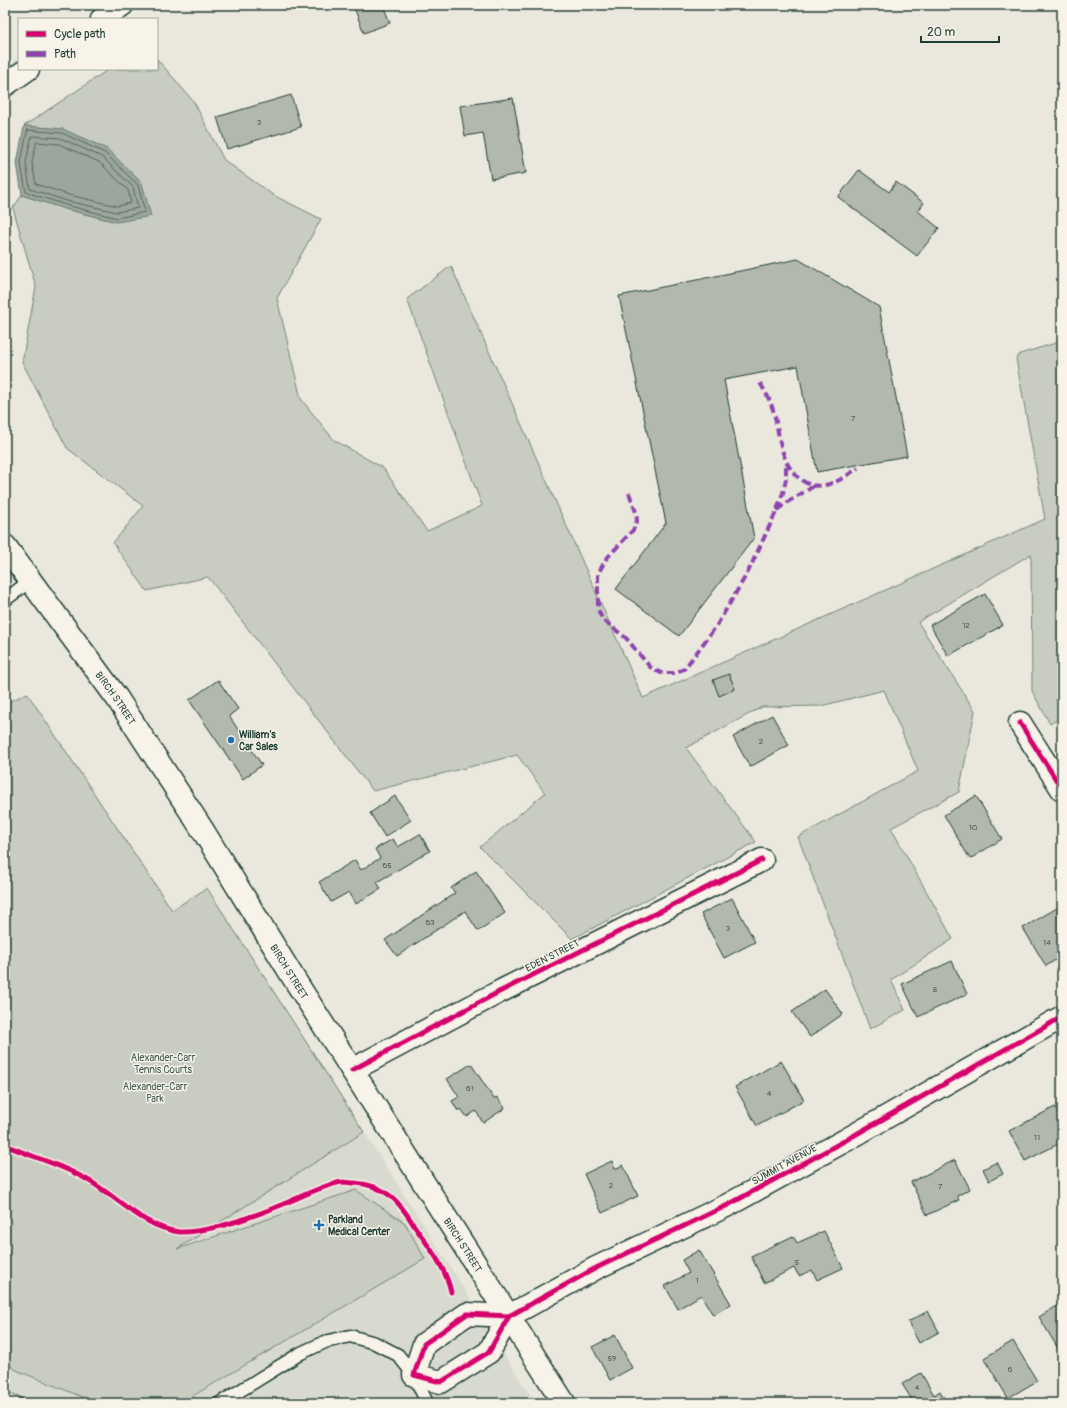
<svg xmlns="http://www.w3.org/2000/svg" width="1067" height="1408" viewBox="0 0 1067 1408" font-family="Pangolin,sans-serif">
	<rect width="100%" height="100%" fill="#eae8dd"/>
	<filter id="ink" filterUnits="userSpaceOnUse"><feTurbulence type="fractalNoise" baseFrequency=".025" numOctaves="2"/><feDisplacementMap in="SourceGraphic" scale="8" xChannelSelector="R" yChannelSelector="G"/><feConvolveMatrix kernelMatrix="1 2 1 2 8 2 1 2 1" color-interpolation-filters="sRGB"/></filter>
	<g filter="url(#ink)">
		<path fill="#d9dacf" d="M364,1132L482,1317L513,1369L536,1403H5V1324L47,1330Z"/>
		<g fill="#c8ccc1" stroke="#74847a">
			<path d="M157,59L194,102L224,160L273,195L321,219L277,298L301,399L334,440L383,468L427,531L482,506L407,299L451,266L643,698L1045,519L1016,359L1020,354L1062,341V717L1050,724L1032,691L1031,554L918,622L975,711L959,792L891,828L953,939L891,980L905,1010L870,1029L798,837L918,771L884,690L821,706L762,707L686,748L756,842L572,939L480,847L545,793L517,755L373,791L208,577L147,591L113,543L143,506L67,448L22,362L36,287L13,208L22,195L65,209L117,222L63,129L24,126L109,69H157Z"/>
			<path d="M27,693L172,910L207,888L364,1132L177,1249L356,1190L405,1223L425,1259L181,1403H97L16,1370L5,1361V704Z"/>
		</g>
		<path fill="#9ca69c" stroke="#6a7c72" d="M24,126L63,129L107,149L142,183L151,216L117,222L65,209L22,195L17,163Z"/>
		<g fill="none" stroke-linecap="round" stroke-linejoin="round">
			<g stroke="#51675e" stroke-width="1">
				<path d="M28,130L62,133L105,153L138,185L145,212L117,218L66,205L26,192L21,163Z"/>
				<path d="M32,136L60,138L102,157L133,187L138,208L117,212L67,201L30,189L26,163Z"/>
				<path d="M37,142L59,144L99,162L128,190L131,203L117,206L69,195L36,184L32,163Z"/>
			</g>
		</g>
		<g fill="#b2b8ae" stroke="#1f3d34">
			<path d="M353,5H383L390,23L364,33Z"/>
			<path d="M291,95L301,127L227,149L217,117Z"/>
			<path d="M513,98L526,173L491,179L483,133L465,136L460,106Z"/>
			<path d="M859,170L889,192L896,182L924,203L918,211L939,228L917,256L838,197Z"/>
			<path d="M798,259L879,307L907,456L817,472L798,366L724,380L754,538L679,636L616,589L666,523L619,296Z"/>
			<path d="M985,594L1003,625L948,656L930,625Z"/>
			<path d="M729,674L735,689L719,696L713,680Z"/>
			<path d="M218,680L238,709L229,716L262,765L243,779L189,700Z"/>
			<path d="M772,715L789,745L750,767L733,737Z"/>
			<path d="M395,796L411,820L385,837L370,813Z"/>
			<path d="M976,796L1002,839L970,859L944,815Z"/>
			<path d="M420,834L430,851L377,882L381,889L356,904L349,892L331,902L319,882L355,860L361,870L380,858L375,849L393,839L398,847Z"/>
			<path d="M476,871L505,913L478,931L465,911L397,956L385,940L455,893L451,888Z"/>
			<path d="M732,898L755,942L724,958L701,914Z"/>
			<path d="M1062,905V956L1046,966L1023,928Z"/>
			<path d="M952,961L967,994L918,1017L902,984Z"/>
			<path d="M825,989L843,1014L810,1037L792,1012Z"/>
			<path d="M781,1061L804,1100L757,1126L735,1087Z"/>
			<path d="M471,1064L494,1099L497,1097L505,1108L483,1123L476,1111L467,1117L461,1109L458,1111L452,1101L459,1097L447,1079Z"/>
			<path d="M1055,1107L1062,1120V1142L1025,1161L1009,1131Z"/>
			<path d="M955,1160L970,1189L957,1196L959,1200L927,1215L911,1182Z"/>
			<path d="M612,1161L615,1169L623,1165L638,1196L602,1213L584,1174Z"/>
			<path d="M997,1162L1003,1174L989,1181L983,1169Z"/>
			<path d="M824,1231L843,1268L817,1280L812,1270L799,1276L794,1268L764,1283L751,1256L793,1236L797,1243Z"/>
			<path d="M699,1250L731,1304L713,1315L701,1295L678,1309L665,1286L689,1273L682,1260Z"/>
			<path d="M1062,1303V1355L1039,1317Z"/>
			<path d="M928,1311L939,1332L919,1343L908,1322Z"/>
			<path d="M615,1335L632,1368L610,1380L592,1347Z"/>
			<path d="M1013,1341L1037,1381L1008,1398L984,1358Z"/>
			<path d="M921,1373L934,1395L940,1391L947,1403H914L902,1384Z"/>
		</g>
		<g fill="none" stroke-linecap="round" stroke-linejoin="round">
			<g stroke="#1f3d34" stroke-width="15">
				<g id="service">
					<path d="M5,600L31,580"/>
					<path d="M5,1399L16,1403"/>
					<path d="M220,1403L301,1353L325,1342L350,1336L375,1343L398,1355L414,1375L427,1403"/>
				</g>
			</g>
			<g stroke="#1f3d34" stroke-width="25">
				<g id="minor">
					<path d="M1020,723L1062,789"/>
					<path d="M352,1070L499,992L762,860"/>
					<path d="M467,1314L509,1316L489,1352L441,1382L414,1375L424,1344Z"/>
					<path d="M509,1316L596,1268L728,1205L846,1140L1062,1017"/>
				</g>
			</g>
			<g stroke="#1f3d34" stroke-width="25">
				<g id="tertiary">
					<path d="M102,19L122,5"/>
					<path d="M5,85L28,69"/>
				</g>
			</g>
			<g stroke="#1f3d34" stroke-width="25">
				<g id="primary">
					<path id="s1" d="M5,546L117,698L202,829L296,982L564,1403"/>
				</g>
			</g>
			<use href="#service" stroke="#f7f3e8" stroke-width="12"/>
			<use href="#minor" stroke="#f7f3e8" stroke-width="22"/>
			<use href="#tertiary" stroke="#f7f3e8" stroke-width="22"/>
			<use href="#primary" stroke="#f7f3e8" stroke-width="22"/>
			<g stroke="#8e44ad" stroke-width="4" stroke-dasharray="8 4" stroke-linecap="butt">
				<path d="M760,383C767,394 772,404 775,417C780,439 781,463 799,478C807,485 815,487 825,485C837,483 848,475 858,468"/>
				<path d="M629,493L636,512L637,521L633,530L606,559L598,574V609L602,619L626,638L650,667L661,673H674L684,669L691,660L717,625L748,572L777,510L783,493L786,479V463"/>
				<path d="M777,510L789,501L814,486"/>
			</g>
			<g stroke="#f7f3e8" stroke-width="8">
				<g id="cycleway">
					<path d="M1020,723L1062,789"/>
					<path d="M352,1070L499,992L762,860"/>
					<path d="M5,1145C32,1157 60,1164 86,1179C117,1196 142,1227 179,1232C192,1233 208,1229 221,1226C243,1220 265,1212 286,1203C303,1196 325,1184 343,1182C346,1182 351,1183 355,1183C386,1185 400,1202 415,1227C429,1247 446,1268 451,1292"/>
					<path d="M467,1314L509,1316L489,1352L441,1382L414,1375L424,1344Z"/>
					<path d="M509,1316L596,1268L728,1205L846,1140L1062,1017"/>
				</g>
			</g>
			<use href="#cycleway" stroke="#d6006c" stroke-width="5"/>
		</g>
	</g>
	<g fill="#1f6fb2" stroke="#f7f3e8" stroke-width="1.5">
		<circle cx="231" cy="740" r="4"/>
		<path d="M317 1219h4v4h4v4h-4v4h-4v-4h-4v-4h4z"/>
	</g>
	<g text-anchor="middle" stroke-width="3" stroke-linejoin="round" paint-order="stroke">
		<g font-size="8" fill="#445c52">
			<text x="259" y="125">3</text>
			<text x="853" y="421">7</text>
			<text x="966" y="628">12</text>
			<text x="761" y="744">2</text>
			<text x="973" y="830">10</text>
			<text x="387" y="868">65</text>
			<text x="430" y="925">63</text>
			<text x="728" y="931">3</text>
			<text x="1047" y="945">14</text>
			<text x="935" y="992">8</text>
			<text x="470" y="1091">61</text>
			<text x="769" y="1096">4</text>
			<text x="1037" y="1140">11</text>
			<text x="611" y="1188">2</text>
			<text x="940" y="1189">7</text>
			<text x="797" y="1265">5</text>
			<text x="697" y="1283">1</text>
			<text x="612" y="1361">59</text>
			<text x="1010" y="1372">6</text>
			<text x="917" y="1390">4</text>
		</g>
		<g font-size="10" fill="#1f3d34" stroke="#f7f3e8">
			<text dy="4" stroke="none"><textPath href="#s1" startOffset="188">BIRCH STREET</textPath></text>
			<text transform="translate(552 955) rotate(-27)" y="4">EDEN STREET</text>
			<text dy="4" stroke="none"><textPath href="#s1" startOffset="512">BIRCH STREET</textPath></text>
			<text transform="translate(784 1164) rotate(-29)" y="4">SUMMIT AVENUE</text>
			<text dy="4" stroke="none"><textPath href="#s1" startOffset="836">BIRCH STREET</textPath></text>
		</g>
		<g font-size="10" font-weight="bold" fill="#1f3d34" stroke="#f7f3e8" text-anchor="start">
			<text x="239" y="738">William's<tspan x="239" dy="12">Car Sales</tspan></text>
			<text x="328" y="1223">Parkland<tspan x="328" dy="12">Medical Center</tspan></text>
		</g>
		<g font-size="10" fill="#415a50" stroke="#f7f3e8">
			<text x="163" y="1061">Alexander-Carr<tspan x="163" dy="12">Tennis Courts</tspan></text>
			<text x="155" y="1090">Alexander-Carr<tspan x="155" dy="12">Park</tspan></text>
		</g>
	</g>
	<rect width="1067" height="1408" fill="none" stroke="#f7f3e8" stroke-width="20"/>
	<rect x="10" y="10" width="1047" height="1388" fill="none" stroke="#1f3d34" stroke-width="1.5" filter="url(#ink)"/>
	<rect x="18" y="18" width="140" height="52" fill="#f7f3e8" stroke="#a1aaa0"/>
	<rect x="26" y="31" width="20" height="6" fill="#d6006c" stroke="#a1aaa0"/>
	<text x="54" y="38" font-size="12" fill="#1f3d34">Cycle path</text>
	<rect x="26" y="51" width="20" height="6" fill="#8e44ad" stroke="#a1aaa0"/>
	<text x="54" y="58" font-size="12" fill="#1f3d34">Path</text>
	<path d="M921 36v6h78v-6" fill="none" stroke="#1f3d34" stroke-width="2"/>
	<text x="927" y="36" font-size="12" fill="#1f3d34" stroke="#f7f3e8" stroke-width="3" paint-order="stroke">20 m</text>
</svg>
